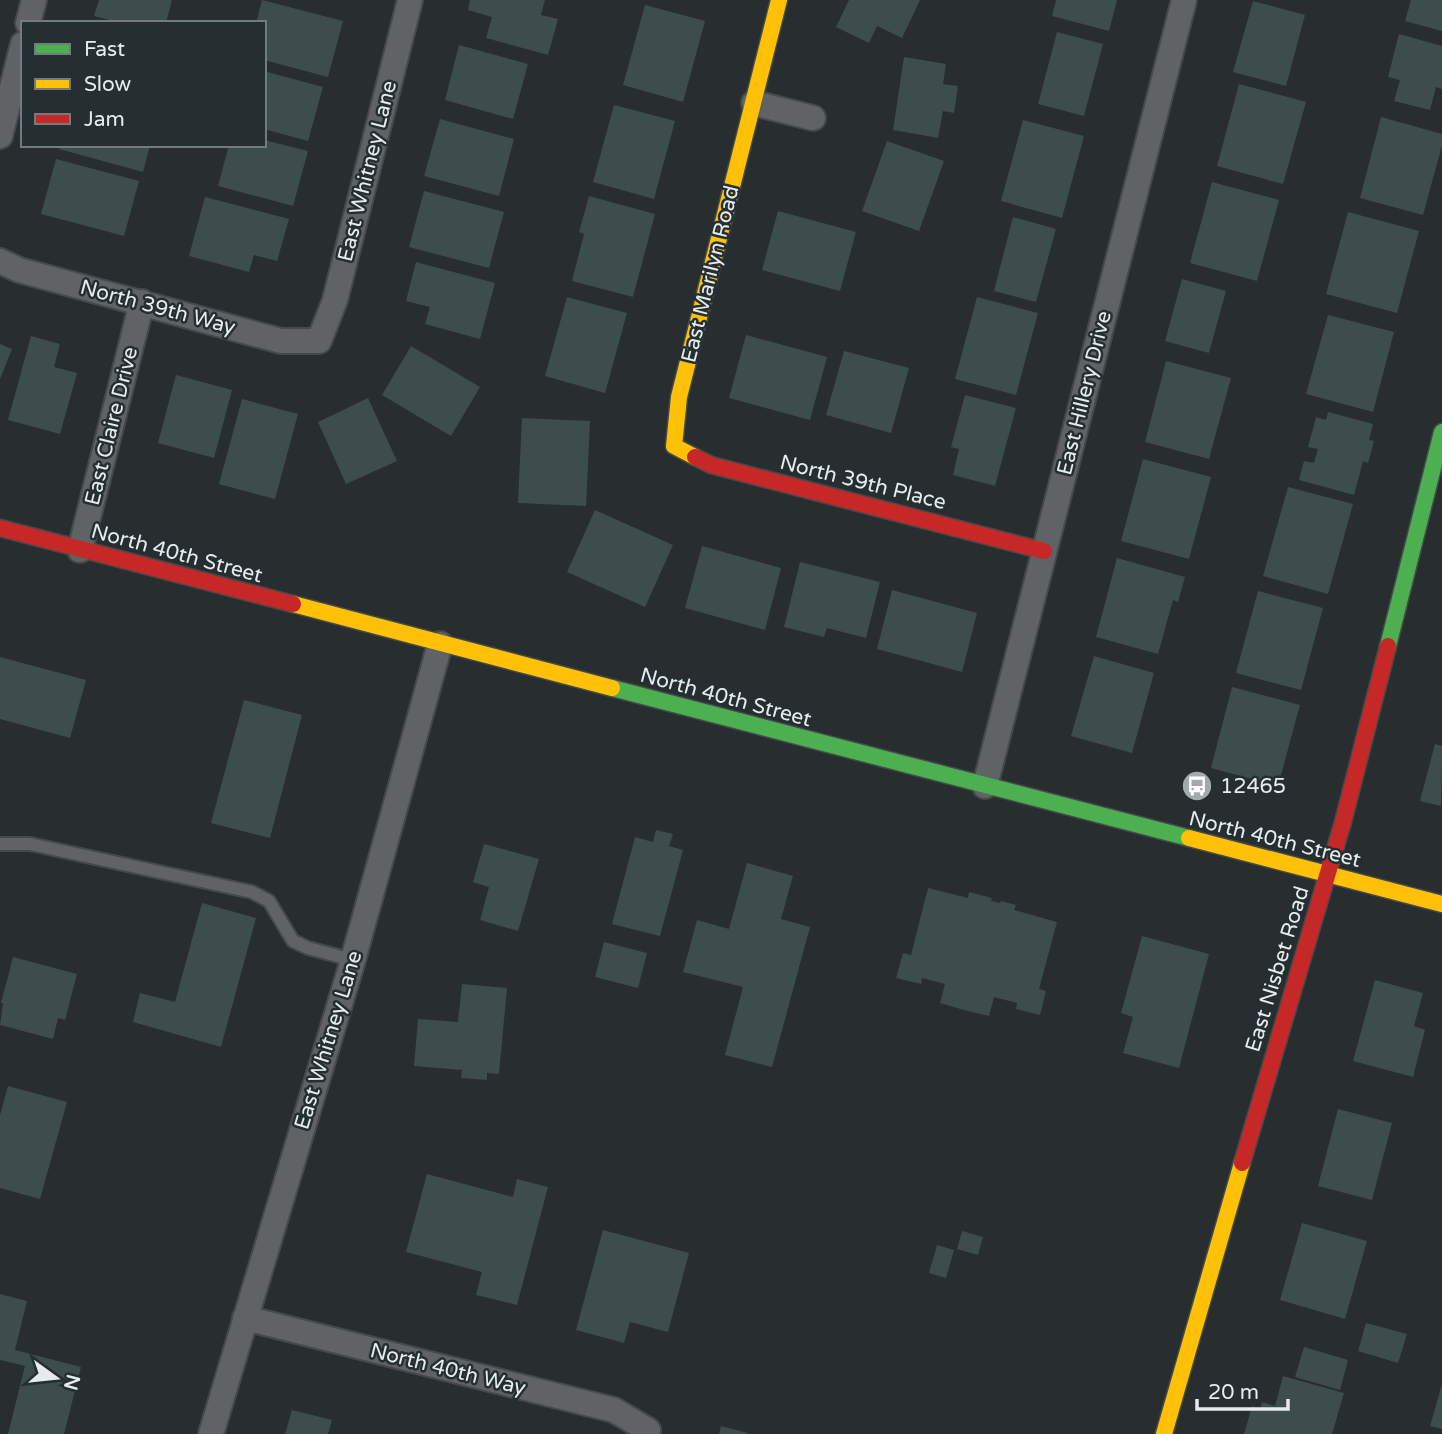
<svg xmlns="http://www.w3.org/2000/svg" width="1442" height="1434" viewBox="0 0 1442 1434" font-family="'Varela Round',sans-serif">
	<rect width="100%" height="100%" fill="#282e2f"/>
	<g fill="#3d4c4d">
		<path d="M99,0H172L166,23H121L94,16Z"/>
		<path d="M262,0L343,21L328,77L264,60V23H256Z"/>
		<path d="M470,0H545L541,15L558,19L548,55L486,38L492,17L468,10Z"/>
		<path d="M849,0H920L902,38L877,26L869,43L836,27Z"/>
		<path d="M1056,0H1117L1109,31L1052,16Z"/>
		<path d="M1411,0H1442V31L1405,21Z"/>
		<path d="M1253,1L1305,15L1286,86L1233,72Z"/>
		<path d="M645,5L705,21L683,102L623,85Z"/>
		<path d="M1057,32L1103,44L1084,116L1038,104Z"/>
		<path d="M1399,34L1442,46V89L1436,87L1430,110L1394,101L1400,80L1388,77Z"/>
		<path d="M459,45L528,64L513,119L445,100Z"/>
		<path d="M904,57L946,64L943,84L958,86L954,113L943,111L938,138L893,130Z"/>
		<path d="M264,71L323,87L308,141L264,129Z"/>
		<path d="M1239,84L1306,102L1283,184L1217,166Z"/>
		<path d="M614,105L675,121L654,199L593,182Z"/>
		<path d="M1381,117L1442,134V145L1423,215L1360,198Z"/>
		<path d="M440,119L514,139L499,196L424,176Z"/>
		<path d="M1023,120L1084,136L1062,218L1001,201Z"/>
		<path d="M264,140L308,151L293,206L218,186L229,145H264Z"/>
		<path d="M887,141L944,161L919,231L862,211Z"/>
		<path d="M60,145H150L143,172L59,149Z"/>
		<path d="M56,159L139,181L124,236L41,214Z"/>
		<path d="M1212,182L1279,200L1257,281L1190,263Z"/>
		<path d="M424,191L504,212L489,268L409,247Z"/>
		<path d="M589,196L655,214L633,297L572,281L584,234L579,232Z"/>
		<path d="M205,197L289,219L277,261L254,255L249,272L189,256Z"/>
		<path d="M778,211L856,232L840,291L762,270Z"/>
		<path d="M1348,212L1419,231L1397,313L1326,294Z"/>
		<path d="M1013,217L1056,229L1036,302L994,291Z"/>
		<path d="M416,262L495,283L480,339L425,324L430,307L406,301Z"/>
		<path d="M1182,279L1226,291L1209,353L1165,341Z"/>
		<path d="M567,297L627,313L605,393L545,376Z"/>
		<path d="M977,297L1038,313L1016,395L955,379Z"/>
		<path d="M1328,315L1394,332L1373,412L1306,394Z"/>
		<path d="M746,335L827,357L810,420L729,398Z"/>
		<path d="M31,336L60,344L54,367L77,373L60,434L8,420Z"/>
		<path d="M0,344L12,349L0,379Z"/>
		<path d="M411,346L480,387L451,436L382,395Z"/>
		<path d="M844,351L909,368L891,433L826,415Z"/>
		<path d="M1166,361L1231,378L1209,459L1145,442Z"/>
		<path d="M176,375L232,390L214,458L158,443Z"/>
		<path d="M965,395L1016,408L995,486L953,475L959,449L951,447Z"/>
		<path d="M368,398L397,461L346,484L318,422Z"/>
		<path d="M242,399L298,414L275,499L219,484Z"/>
		<path d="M1328,412L1373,424L1369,440L1374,441L1368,463L1363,461L1354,495L1299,480L1304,461L1314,463L1318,449L1308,447L1316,417L1326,420Z"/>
		<path d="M522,418L590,421L586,506L518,503Z"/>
		<path d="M1143,459L1211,477L1189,559L1121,541Z"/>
		<path d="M1288,487L1353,504L1328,594L1263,576Z"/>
		<path d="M595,510L673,545L645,607L567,572Z"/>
		<path d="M702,546L781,568L765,630L685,608Z"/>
		<path d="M1117,558L1185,577L1178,602L1173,600L1158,654L1096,637Z"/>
		<path d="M800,562L880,582L866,638L827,628L824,637L784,627Z"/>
		<path d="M892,590L977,613L962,672L877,649Z"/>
		<path d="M1258,591L1323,608L1301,690L1236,673Z"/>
		<path d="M1094,656L1154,673L1132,753L1071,736Z"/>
		<path d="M0,657L86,680L70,738L0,719Z"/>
		<path d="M1232,687L1300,705L1278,786L1211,768Z"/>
		<path d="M244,700L302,715L270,838L211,823Z"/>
		<path d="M1435,744L1442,746L1441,806L1420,801Z"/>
		<path d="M656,830L673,834L669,846L683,850L660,936L612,924L635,837L653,842Z"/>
		<path d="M484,844L539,859L518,931L480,920L489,887L473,882Z"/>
		<path d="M747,863L793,876L781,919L810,927L772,1067L725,1055L743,987L683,972L697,920L729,929Z"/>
		<path d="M928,888L968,898L969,892L992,898L991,901L1000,903L1001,901L1016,905L1014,910L1057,922L1039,989L1046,991L1040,1015L1016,1009L1017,1003L994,997L989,1016L964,1010L940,1003L945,984L922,978L921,984L896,978L903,953L911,955Z"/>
		<path d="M202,903L256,918L221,1047L133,1022L140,993L175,1002Z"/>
		<path d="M1142,936L1209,954L1179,1068L1123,1053L1133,1017L1121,1013Z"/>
		<path d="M604,942L647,953L638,988L595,977Z"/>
		<path d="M13,957L77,974L65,1020L58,1018L53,1039L0,1025L3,1003H1Z"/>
		<path d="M1375,980L1423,993L1414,1026L1425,1030L1413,1077L1353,1061Z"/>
		<path d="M462,984L507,988L499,1074L487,1073V1080L461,1078L462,1070L414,1066L418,1019L458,1022Z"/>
		<path d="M8,1086L67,1102L40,1199L0,1188V1115Z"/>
		<path d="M1338,1109L1392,1123L1372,1200L1318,1186Z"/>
		<path d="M427,1174L513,1197L517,1179L548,1187L517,1305L476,1295L482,1272L406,1252Z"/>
		<path d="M1302,1223L1367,1241L1345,1319L1280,1300Z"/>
		<path d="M603,1230L689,1253L668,1332L630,1322L624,1343L576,1330Z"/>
		<path d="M962,1231L983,1237L978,1255L957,1249Z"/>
		<path d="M937,1245L954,1250L946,1278L929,1273Z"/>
		<path d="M0,1294L27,1301L15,1350L81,1367L64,1434H8L25,1366L0,1360Z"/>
		<path d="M1366,1323L1407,1334L1398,1363L1358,1351Z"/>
		<path d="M1304,1347L1348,1360L1340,1390L1295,1377Z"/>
		<path d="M1283,1376L1344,1393L1332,1434H1244L1252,1406L1260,1409L1262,1402L1275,1406Z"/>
		<path d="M1442,1384V1429L1430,1426Z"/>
		<path d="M292,1410L332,1420L328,1434H285Z"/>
		<path d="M721,1426L748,1433V1434H719Z"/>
	</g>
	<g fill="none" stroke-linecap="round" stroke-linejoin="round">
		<g stroke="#44494a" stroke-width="16">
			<path id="lane" d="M0,844H30L252,892L269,901L293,941L308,948L353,960"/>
		</g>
		<g stroke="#44494a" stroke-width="28">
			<g id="street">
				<path d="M28,23L34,0"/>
				<path d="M754,103L813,118"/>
				<path d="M0,136L23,44"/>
				<path d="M0,261L19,270L281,341H319L335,300L410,0"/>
				<path d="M80,550L142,302"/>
				<path d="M985,786L1184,0"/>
				<path d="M245,1318L614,1410L648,1430L647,1434"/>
				<path d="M211,1434L353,960L440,644"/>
			</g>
		</g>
		<g stroke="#44494a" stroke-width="19">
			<g id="fast">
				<path d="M1388,646L1442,432"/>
				<path d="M612,688L1189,838"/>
			</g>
		</g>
		<g stroke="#44494a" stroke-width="19">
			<g id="slow">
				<path d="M695,457L674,446L679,397L779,0"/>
				<path d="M293,604L612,688"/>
				<path d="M1189,838L1442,904"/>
				<path d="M1164,1434L1242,1163"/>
			</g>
		</g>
		<g stroke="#44494a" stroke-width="19">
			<g id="jam">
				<path d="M695,457L711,465L1044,551"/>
				<path d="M0,528L293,604"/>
				<path d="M1242,1163L1343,822L1388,646"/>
			</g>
		</g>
		<use href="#lane" stroke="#5f6365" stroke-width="12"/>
		<use href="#street" stroke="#5f6365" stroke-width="24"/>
		<use href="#fast" stroke="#4caf50" stroke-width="16"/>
		<use href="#slow" stroke="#ffc107" stroke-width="16"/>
		<use href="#jam" stroke="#c62828" stroke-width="16"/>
	</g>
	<defs>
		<g id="bus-disc" transform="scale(1.575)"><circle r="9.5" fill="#a4aaab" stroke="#252f32"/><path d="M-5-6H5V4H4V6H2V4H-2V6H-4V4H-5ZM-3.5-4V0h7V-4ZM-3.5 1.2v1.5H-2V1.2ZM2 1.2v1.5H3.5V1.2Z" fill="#fff"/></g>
	</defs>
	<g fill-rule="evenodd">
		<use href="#bus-disc" x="1197" y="786"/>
	</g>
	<g text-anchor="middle" stroke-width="5" stroke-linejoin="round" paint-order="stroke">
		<g font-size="21" fill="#e6ecee" stroke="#252f32">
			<text transform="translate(367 171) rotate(-76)" y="7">East Whitney Lane</text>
			<text transform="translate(710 274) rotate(-76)" y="7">East Marilyn Road</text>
			<text transform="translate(158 307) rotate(15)" y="7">North 39th Way</text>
			<text transform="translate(1084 393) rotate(-76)" y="7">East Hillery Drive</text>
			<text transform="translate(111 426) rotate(-76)" y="7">East Claire Drive</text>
			<text transform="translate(863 482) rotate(14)" y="7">North 39th Place</text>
			<text transform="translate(177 553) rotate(15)" y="7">North 40th Street</text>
			<text transform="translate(726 697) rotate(15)" y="7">North 40th Street</text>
			<text transform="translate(1275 839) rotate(14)" y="7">North 40th Street</text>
			<text transform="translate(1277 969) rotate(-73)" y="7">East Nisbet Road</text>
			<text transform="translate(328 1040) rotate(-73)" y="7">East Whitney Lane</text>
			<text transform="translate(448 1369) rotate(14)" y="7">North 40th Way</text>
		</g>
		<g font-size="21" fill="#e6ecee" stroke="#252f32" text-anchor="start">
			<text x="1220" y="793">12465</text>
		</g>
	</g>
	<rect x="21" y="21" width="245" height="126" fill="#252f32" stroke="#727b7d" stroke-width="2"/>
	<rect x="35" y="44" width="35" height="10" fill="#4caf50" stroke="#727b7d" stroke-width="2"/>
	<text x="84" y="56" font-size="21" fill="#e6ecee">Fast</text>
	<rect x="35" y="79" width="35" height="10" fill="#ffc107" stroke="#727b7d" stroke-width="2"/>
	<text x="84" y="91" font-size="21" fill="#e6ecee">Slow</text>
	<rect x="35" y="114" width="35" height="10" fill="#c62828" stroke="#727b7d" stroke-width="2"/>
	<text x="84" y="126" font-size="21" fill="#e6ecee">Jam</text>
	<g transform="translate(56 1378) rotate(105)" stroke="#252f32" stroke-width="5" paint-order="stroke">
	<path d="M0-5L12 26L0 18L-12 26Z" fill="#e6ecee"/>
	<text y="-10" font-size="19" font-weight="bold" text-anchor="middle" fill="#e6ecee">N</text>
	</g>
	<path d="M1197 1399v10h91v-10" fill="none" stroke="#e6ecee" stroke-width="3.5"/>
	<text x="1208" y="1399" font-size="21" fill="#e6ecee" stroke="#252f32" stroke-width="5" paint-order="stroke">20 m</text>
</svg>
